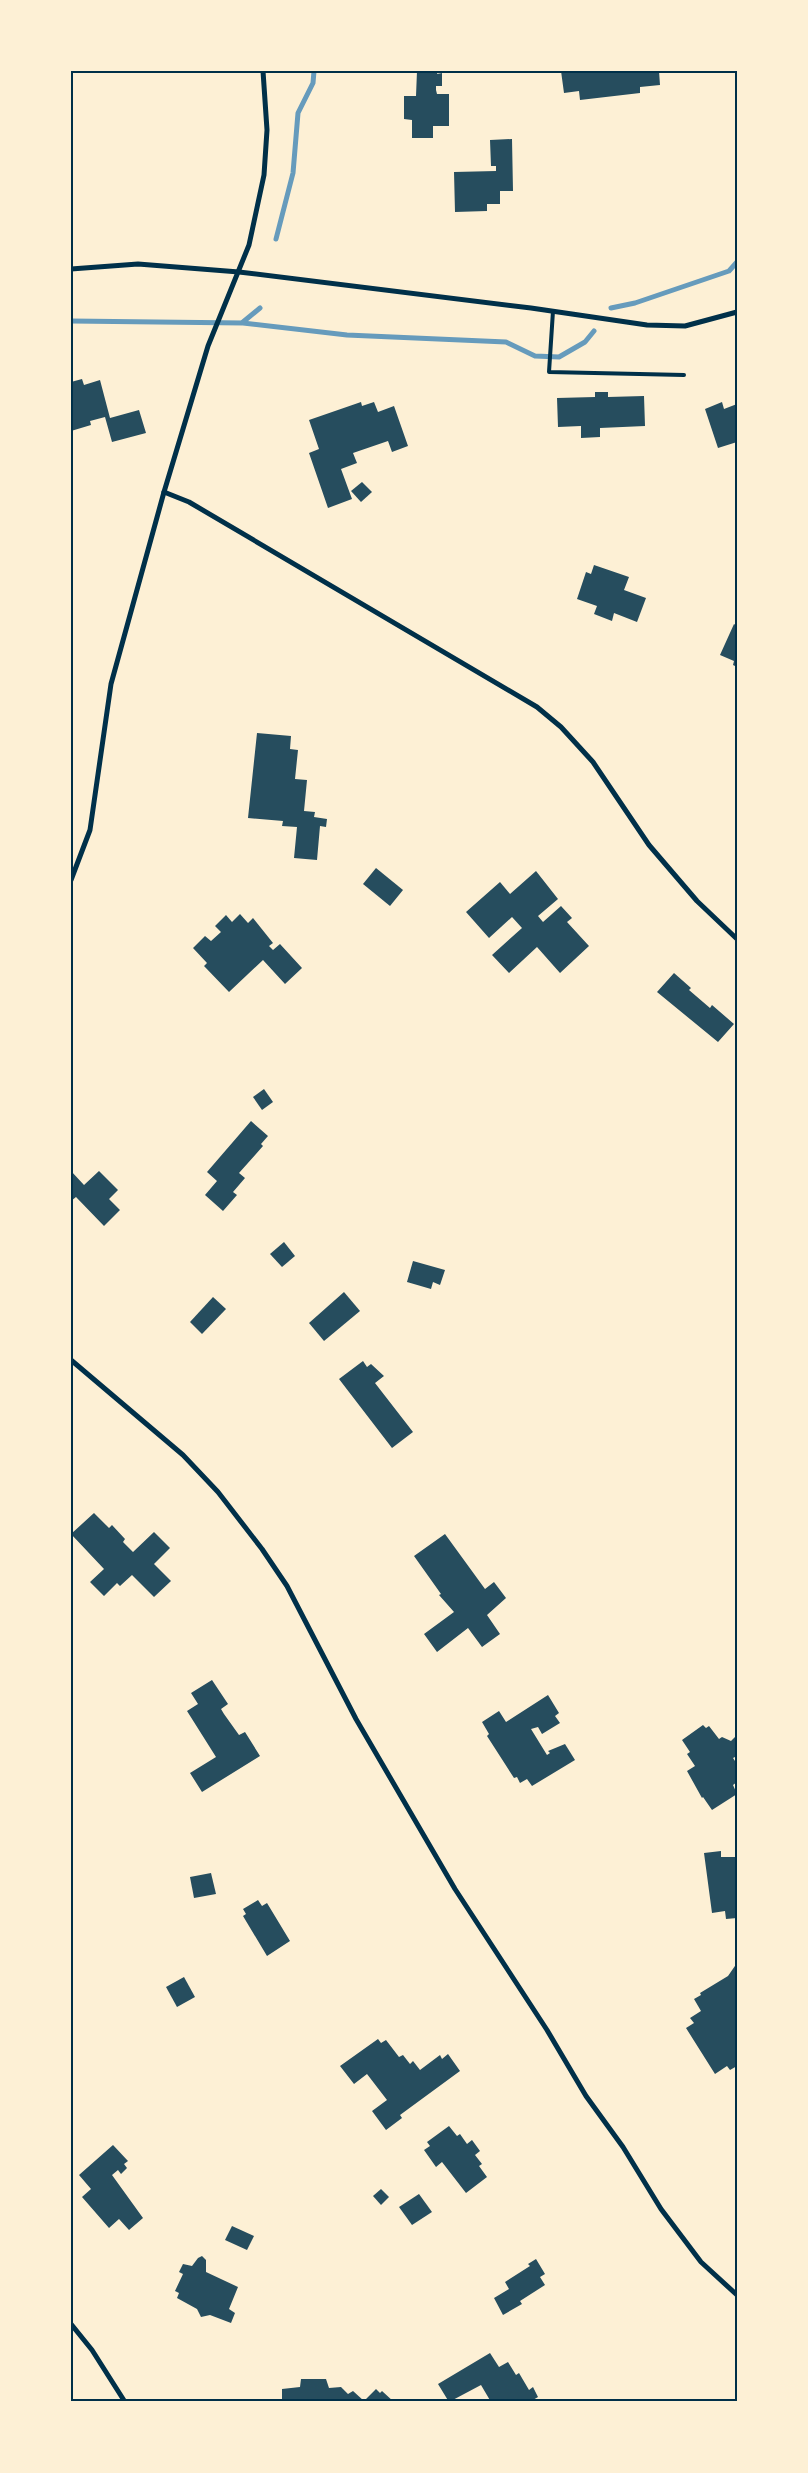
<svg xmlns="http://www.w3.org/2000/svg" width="808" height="2473" viewBox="0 0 808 2473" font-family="Figtree,sans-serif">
	<rect width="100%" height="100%" fill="#fdf0d5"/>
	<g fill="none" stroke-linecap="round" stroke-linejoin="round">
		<g stroke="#669bbc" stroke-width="5">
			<path d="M276,239L293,173L298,113L313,83L314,71"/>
			<path d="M611,308L635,303L729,271L737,262"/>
			<path d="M71,321L243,323L347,335L506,342L535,356L559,357L585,342L594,331"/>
			<path d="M243,322L260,308"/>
		</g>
	</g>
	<g fill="#264d5e">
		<path d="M417,71H438L437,74L442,73V86H436V90L437,94H449V126H433V138H412V120L404,119V96H416Z"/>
		<path d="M561,71H659L660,85L640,87V93L580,100L579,91L564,93Z"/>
		<path d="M512,139L513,191H500V204H487V211L455,212L454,172L496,171V166H491L490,140Z"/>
		<path d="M82,379L84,385L100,380L110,418L139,410L146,433L112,442L105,417L90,421L91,425L71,431V382Z"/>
		<path d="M595,392H608V397L644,396L645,426L600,428V437L581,438V426L558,427L557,398L595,397Z"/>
		<path d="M361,402L362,406L374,402L378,412L394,406L408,446L392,452L388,441L353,453L357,463L341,469L352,499L328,508L309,453L319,449L309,420Z"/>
		<path d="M722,402L724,409L737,404V442L718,448L705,409Z"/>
		<path d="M362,482L372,492L361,502L351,491Z"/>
		<path d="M594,565L629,577L624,590L646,598L637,622L614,613L612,621L594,614L597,606L577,599L586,572L591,574Z"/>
		<path d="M734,624L737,626V667L733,665L734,661L720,655Z"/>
		<path d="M257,733L291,736L290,749L298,750L295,779L307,780L304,811L315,812L314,817L327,819L326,827L320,826L317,860L294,858L297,827L282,826L283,821L248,818Z"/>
		<path d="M376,868L403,890L390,906L363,884Z"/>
		<path d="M536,871L558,899L538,916L543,922L561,906L572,918L567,922L589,946L560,973L537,947L509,973L492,955L522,928L512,917L489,938L466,912L500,882L510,894Z"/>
		<path d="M240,914L248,923L253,918L273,943L269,946L273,950L280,944L302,968L285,984L263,960L229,992L204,966L207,963L193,948L205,936L211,941L221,932L215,926L226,915L232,922Z"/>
		<path d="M674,973L691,988L689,990L710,1008L712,1005L734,1024L718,1042L657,992Z"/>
		<path d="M264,1089L273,1102L262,1110L253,1097Z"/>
		<path d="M251,1121L268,1136L261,1144L263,1146L239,1173L245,1178L233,1192L237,1195L223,1211L205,1195L217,1181L207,1172Z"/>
		<path d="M71,1171L84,1185L99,1171L118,1190L109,1199L120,1210L104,1226L76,1197L71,1201Z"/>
		<path d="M284,1242L295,1256L282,1267L270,1254Z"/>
		<path d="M413,1261L445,1270L440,1285L433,1282L431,1289L407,1282Z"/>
		<path d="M344,1292L360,1311L324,1341L309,1323Z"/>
		<path d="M213,1297L226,1309L202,1334L190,1322Z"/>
		<path d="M363,1361L367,1367L371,1364L384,1376L375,1383L413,1432L392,1448L339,1379Z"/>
		<path d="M94,1513L109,1528L112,1525L125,1539L123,1542L133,1552L154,1532L170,1548L154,1564L171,1581L154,1597L132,1575L120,1586L117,1583L104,1596L90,1582L104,1569L71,1534Z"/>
		<path d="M445,1534L485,1589L494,1582L506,1598L487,1615L500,1634L482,1647L468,1628L437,1652L424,1634L454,1612L439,1595L441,1594L414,1556Z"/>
		<path d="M212,1680L228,1704L221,1709L224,1714L239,1735L245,1732L260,1756L202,1792L190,1773L216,1757L187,1711L198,1704L191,1693Z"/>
		<path d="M548,1695L559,1713L555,1716L560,1723L542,1734L538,1727L531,1729L547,1755L550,1753L548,1751L565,1744L575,1760L532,1786L527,1779L520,1783L517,1777L514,1778L487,1736L489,1734L482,1722L499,1711L506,1722Z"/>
		<path d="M703,1725L706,1728L709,1726L719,1739L722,1737L731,1741L735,1737L737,1740V1756L733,1758L737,1764V1782L733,1785L737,1794L712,1810L703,1797L702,1798L687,1771L695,1766L687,1754L690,1752L682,1740Z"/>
		<path d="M721,1851V1857H737L735,1868L737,1918L726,1919L725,1911L712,1913L704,1853Z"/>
		<path d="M211,1873L216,1894L194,1898L190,1877Z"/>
		<path d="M258,1900L262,1906L267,1903L290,1941L267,1956L243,1916L246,1914L243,1909Z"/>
		<path d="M737,1963V2066L730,2070L727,2066L715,2074L686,2028L694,2023L690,2018L701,2011L694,1999L701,1995L700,1993L728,1976Z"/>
		<path d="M184,1977L195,1997L177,2007L166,1987Z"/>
		<path d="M378,2039L381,2043L386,2040L399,2057L403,2055L410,2064L413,2061L420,2070L440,2055L442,2059L448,2054L460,2071L400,2115L402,2118L386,2130L372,2111L387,2100L367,2074L354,2084L340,2066Z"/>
		<path d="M449,2126L457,2136L460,2134L467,2144L472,2140L480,2151L475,2155L482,2164L479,2166L487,2177L466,2193L442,2162L436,2167L424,2150L430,2146L427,2142Z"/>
		<path d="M113,2145L128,2161L124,2164L127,2168L121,2174L118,2170L112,2175L143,2218L129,2230L119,2219L109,2228L82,2197L91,2189L79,2175Z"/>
		<path d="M381,2189L389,2197L381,2205L373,2196Z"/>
		<path d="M419,2194L432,2212L412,2225L399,2207Z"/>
		<path d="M232,2226L254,2236L247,2250L225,2240Z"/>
		<path d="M202,2256L206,2260V2272L238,2287L229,2309L235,2313L231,2323L210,2315L201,2317L197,2309L177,2298L179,2293L175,2291L183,2274L179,2272L183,2264L192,2266L198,2258Z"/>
		<path d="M536,2259L545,2274L540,2277L545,2285L520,2301L522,2304L503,2315L494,2298L509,2289L505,2282L530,2266L528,2264Z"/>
		<path d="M490,2353L499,2367L508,2362L516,2375L519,2373L529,2390L533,2387L538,2397L533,2400L534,2402H491L481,2385L449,2402L438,2384Z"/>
		<path d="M301,2379H326L329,2388L341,2387L348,2394L353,2391L364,2401L376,2389L380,2393L382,2391L394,2402H282V2389L300,2387Z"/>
	</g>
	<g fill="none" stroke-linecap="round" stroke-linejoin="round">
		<path stroke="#003049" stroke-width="4" d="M553,311L549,372L684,375"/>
		<g stroke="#003049" stroke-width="5">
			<path d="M71,269L138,264L239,272L531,308L647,325L685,326L737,312"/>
			<path d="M164,492L189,502L537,707L561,727L593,762L649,845L697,901L737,939"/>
			<path d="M71,880L90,830L111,684L164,492L208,346L249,245L264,175L267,130L263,71"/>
			<path d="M71,1360L183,1455L218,1492L262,1549L287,1586L356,1719L455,1889L547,2030L586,2096L623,2147L661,2209L701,2262L737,2295"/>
			<path d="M71,2324L92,2350L125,2402"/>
		</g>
	</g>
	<rect width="808" height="2473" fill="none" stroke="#fdf0d5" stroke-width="145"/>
	<rect x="72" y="72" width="664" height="2328" fill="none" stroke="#003049" stroke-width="2"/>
</svg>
